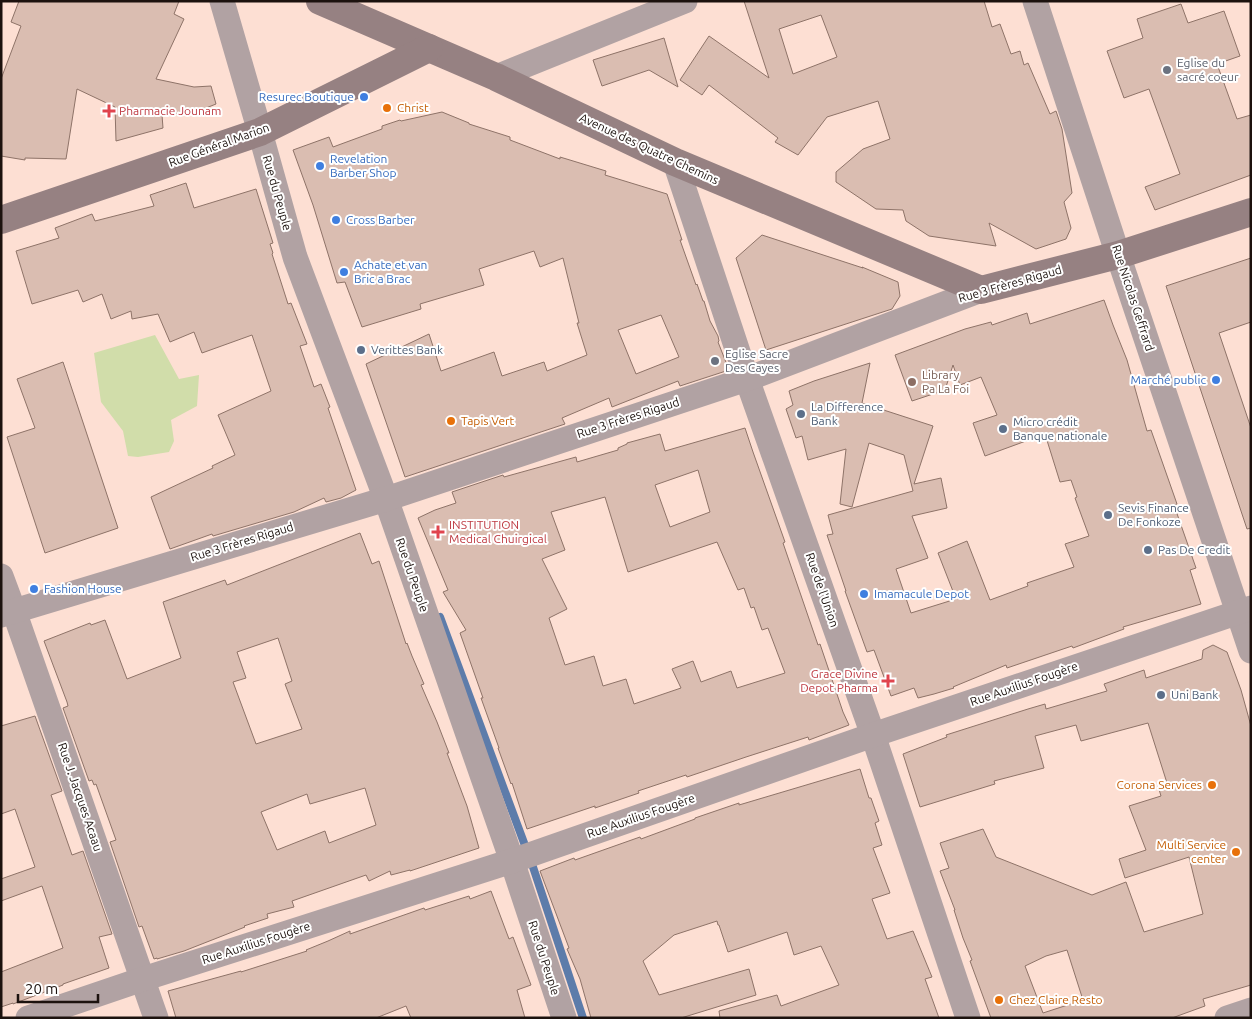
<svg xmlns="http://www.w3.org/2000/svg" width="1252" height="1019" viewBox="0 0 1252 1019" font-family="Ubuntu,sans-serif">
	<rect width="100%" height="100%" fill="#fddfd3"/>
	<path fill="#d1ddaa" d="M155,335L179,379L199,375L197,406L171,420L174,441L169,452L138,457L128,456L123,431L101,402L94,353Z"/>
	<g fill="none" stroke-linecap="round" stroke-linejoin="round">
		<path stroke="#5d7caa" stroke-width="8" d="M440,617L533,867L583,1018"/>
	</g>
	<g fill="#dabdb1" stroke="#8e7368" fill-rule="evenodd">
		<path d="M19,1H179L174,14L184,19L156,79L194,87L211,86L216,104L196,112L162,115L163,128L116,141L115,107L77,89L66,159L25,158V160L1,156V79L21,26L11,22Z"/>
		<path d="M744,1H984L992,27L1000,24L1011,54L1020,51L1024,65L1028,63L1050,114L1056,111L1062,129L1072,193L1064,202L1071,228L1066,239L1036,249L989,223L996,246L929,236L906,221L903,210L876,209L836,182V172L863,149L890,139L878,101L827,117L798,155L775,142L778,138L709,85L702,95L680,80L709,36L769,78ZM821,15L837,57L793,74L779,29Z"/>
		<path d="M1181,4L1188,23L1224,11L1240,56L1217,64L1237,119L1251,115V175L1155,210L1145,187L1180,174L1149,89L1124,98L1107,51L1143,38L1137,19Z"/>
		<path d="M664,38L678,87L649,70L602,86L593,60Z"/>
		<path d="M442,112L469,123V124L510,137V140L560,159V157L606,171L605,175L667,194L682,240H680L696,285L697,284L703,301H704L710,321L718,336L719,341L718,342L729,370L680,386L678,381L612,407L609,398L562,418L565,424L405,477L366,364L429,334L441,371L494,352L502,376L544,362L547,371L587,355L577,323H579L563,258L540,267L534,251L479,269L484,285L420,304L421,309L362,327L345,282L337,283L313,205L293,150L329,137L333,147L382,129V126L400,120L401,121ZM661,315L679,357L636,374L618,330Z"/>
		<path d="M186,183L194,208L256,189L273,243L270,244L273,253L272,254L288,304L291,303L307,344L300,346L314,387L321,384L330,407L328,408L356,490L341,498L326,502L324,498L294,512L213,536L212,534L170,549L151,497L213,468L212,466L235,455L218,415L271,391L252,335L202,353L194,332L170,342L158,314L132,319L131,311L111,319L102,294L83,302L78,290L32,304L16,251L59,238L55,228L92,214L95,221L154,206L150,195Z"/>
		<path d="M762,235L863,268L862,267L898,282L900,296L892,309L766,350L736,258Z"/>
		<path d="M1251,258V322L1219,333L1251,428V528L1247,529L1166,286Z"/>
		<path d="M1104,300L1113,325L1127,360L1147,431L1151,430L1177,504L1174,505L1196,568L1190,570L1201,604L1123,627L1124,629L1073,648L1072,646L1007,668L1006,665L953,687L954,688L934,694L918,698L914,688L891,696L874,650L867,652L845,591H846L827,535L833,534L828,515L913,491L904,455L869,443L852,507L840,504L846,449L808,460L802,436L796,438L786,409L793,405L789,391L814,381L870,363L862,403L933,426L914,484L941,478L947,508L912,516L928,558L896,569L911,613L956,599L938,553L967,541L990,600L1028,586L1027,583L1074,567L1065,544L1089,536L1075,498L1077,497L1071,480L1060,482L1045,434L985,456L973,423L997,415L981,377L960,385L953,365L945,390L912,401L895,355L965,329L991,322L992,325L1027,313L1030,324Z"/>
		<path d="M63,362L118,528L45,553L7,437L35,428L17,379Z"/>
		<path d="M745,428L753,452L785,542L783,543L818,645L820,644L843,712L849,725L809,740L808,737L746,757L687,777L686,775L638,791L639,793L595,808V806L527,829L512,783L511,784L498,748H499L481,698H483L460,633L466,630L443,592L448,590L418,518L435,510L456,503L452,492L503,475L504,477L576,457L577,462L618,450V448L627,444V443L660,434L665,451ZM698,470L710,512L670,527L655,485ZM605,497L628,572L717,542L738,590L744,588L751,608L754,607L762,630L768,628L785,673L737,688L731,671L701,682L693,661L672,669L681,688L634,704L626,679L603,686L594,656L565,665L549,618L567,609L542,559L565,550L551,512Z"/>
		<path d="M360,533L372,564L379,561L406,644L407,643L412,656L424,684L421,685L437,722L449,753H447L467,806L479,848L410,871V870L391,875L390,871L369,881L366,875L292,901L294,907L267,914L268,918L244,926L245,927L184,951L157,959V958L154,959L142,926L139,927L110,842L116,840L96,784L94,785L92,780L89,781L63,708L68,706L67,702L44,641L90,623L91,625L105,620L127,679L181,658L163,602L225,580L227,585ZM278,638L292,681L285,684L302,729L256,744L233,682L246,678L237,652ZM365,788L376,825L329,843L325,831L277,850L261,812L307,794L310,804Z"/>
		<path d="M1213,645L1227,652L1241,690L1251,726V985L1203,999L1205,1006L1172,1018H991L970,961L972,960L963,938L954,910H955L940,871L949,868L940,843L983,829L996,857L1092,895L1126,882L1144,932L1203,914L1189,857L1125,878L1119,859L1146,850L1129,806L1161,796L1158,786L1167,783L1148,723L1081,741L1076,725L1035,736L1044,768L994,781L995,784L920,807L903,754L947,737L946,735L1028,709L1045,704L1046,709L1107,691L1104,684L1144,670L1146,678L1202,659L1203,650ZM1067,950L1083,1000L1043,1013L1025,966L1046,956Z"/>
		<path d="M35,716L62,791L51,795L72,855L83,851L112,934L99,937L109,968L63,984V985L13,1004V1003L1,1007V972L63,948L42,886L1,901V879L35,867L15,809L1,814V726Z"/>
		<path d="M860,769L869,798H871L879,821L875,823L882,845L873,848L890,893L872,899L887,939L913,931L932,977L925,979L939,1018H720L719,1011L777,995L781,1006L839,985L821,946L794,955L787,932L728,952L719,925H718L717,921L674,935L643,961L659,995L749,969L756,995L681,1018H591L580,979L567,949L569,948L540,871L574,858L575,860L640,837L641,839L695,819V818L739,803V805Z"/>
		<path d="M491,891L509,939L513,937L531,985L517,990L525,1018H411L406,1006L376,1018H176L168,991L241,971V972L307,951L306,950L328,941L350,931V934L424,908L425,910L469,896L470,899Z"/>
	</g>
	<g fill="none" stroke-linecap="round" stroke-linejoin="round">
		<g stroke="#b1a2a3" stroke-width="25">
			<path d="M222,1L260,132L295,257L386,499L512,861L564,1018"/>
			<path d="M1035,1L1118,255L1251,651"/>
			<path d="M496,77L685,1"/>
			<path d="M675,162L747,379L873,735L968,1018"/>
			<path d="M1,576L14,611L156,1018"/>
			<path d="M1,615L386,499L747,379L981,290"/>
			<path d="M28,1018L143,979L512,861L873,735L1251,608"/>
			<path d="M1227,1018L1251,1010"/>
		</g>
		<g stroke="#968182" stroke-width="28">
			<path d="M320,1L496,77L675,162L981,290L1118,255L1251,212"/>
			<path d="M1,220L260,132L429,48"/>
		</g>
	</g>
	<g fill="#6b7280" stroke="#fff" stroke-width="2">
		<circle cx="1167" cy="70" r="5"/>
		<circle cx="715" cy="361" r="5"/>
	</g>
	<g fill="#3f7fe0" stroke="#fff" stroke-width="2">
		<circle cx="364" cy="97" r="5"/>
		<circle cx="320" cy="166" r="5"/>
		<circle cx="336" cy="220" r="5"/>
		<circle cx="344" cy="272" r="5"/>
		<circle cx="1216" cy="380" r="5"/>
		<circle cx="34" cy="589" r="5"/>
		<circle cx="864" cy="594" r="5"/>
	</g>
	<g fill="#e8710a" stroke="#fff" stroke-width="2">
		<circle cx="387" cy="108" r="5"/>
		<circle cx="451" cy="421" r="5"/>
		<circle cx="1212" cy="785" r="5"/>
		<circle cx="1236" cy="852" r="5"/>
		<circle cx="999" cy="1000" r="5"/>
	</g>
	<g fill="#e0444e" stroke="#fff" stroke-width="2">
		<path d="M106.5 103.5h5v5h5v5h-5v5h-5v-5h-5v-5h5z"/>
		<path d="M435.5 524.5h5v5h5v5h-5v5h-5v-5h-5v-5h5z"/>
		<path d="M885.5 673.5h5v5h5v5h-5v5h-5v-5h-5v-5h5z"/>
	</g>
	<g fill="#5c6f8a" stroke="#fff" stroke-width="2">
		<circle cx="361" cy="350" r="5"/>
		<circle cx="801" cy="414" r="5"/>
		<circle cx="1003" cy="429" r="5"/>
		<circle cx="1108" cy="515" r="5"/>
		<circle cx="1148" cy="550" r="5"/>
		<circle cx="1161" cy="695" r="5"/>
	</g>
	<circle fill="#8d6e63" stroke="#fff" stroke-width="2" cx="912" cy="382" r="5"/>
	<g text-anchor="middle" stroke-width="4" stroke-linejoin="round" paint-order="stroke">
		<g font-size="12" fill="#5b616d" stroke="#fff" text-anchor="start">
			<text x="1177" y="67">Eglise du<tspan x="1177" dy="14">sacré coeur</tspan></text>
			<text x="725" y="358">Eglise Sacre<tspan x="725" dy="14">Des Cayes</tspan></text>
		</g>
		<g font-size="12" fill="#366cbe" stroke="#fff" text-anchor="start">
			<text x="354" y="101" text-anchor="end">Resurec Boutique</text>
			<text x="330" y="163">Revelation<tspan x="330" dy="14">Barber Shop</tspan></text>
			<text x="346" y="224">Cross Barber</text>
			<text x="354" y="269">Achate et van<tspan x="354" dy="14">Bric a Brac</tspan></text>
			<text x="1206" y="384" text-anchor="end">Marché public</text>
			<text x="44" y="593">Fashion House</text>
			<text x="874" y="598">Imamacule Depot</text>
		</g>
		<g font-size="12" fill="#c56008" stroke="#fff" text-anchor="start">
			<text x="397" y="112">Christ</text>
			<text x="461" y="425">Tapis Vert</text>
			<text x="1202" y="789" text-anchor="end">Corona Services</text>
			<text x="1226" y="849" text-anchor="end">Multi Service<tspan x="1226" dy="14">center</tspan></text>
			<text x="1009" y="1004">Chez Claire Resto</text>
		</g>
		<g font-size="12" fill="#be3a42" stroke="#fff" text-anchor="start">
			<text x="119" y="115">Pharmacie Jounam</text>
			<text x="449" y="529">INSTITUTION<tspan x="449" dy="14">Medical Chuirgical</tspan></text>
			<text x="878" y="678" text-anchor="end">Grace Divine<tspan x="878" dy="14">Depot Pharma</tspan></text>
		</g>
		<g font-size="12" fill="#1c120e" stroke="#fff">
			<text transform="translate(219 145) rotate(-20)" y="4">Rue Général Marion</text>
			<text transform="translate(649 149) rotate(25)" y="4">Avenue des Quatre Chemins</text>
			<text transform="translate(277 193) rotate(74)" y="4">Rue du Peuple</text>
			<text transform="translate(1010 284) rotate(-16)" y="4">Rue 3 Frères Rigaud</text>
			<text transform="translate(1133 298) rotate(72)" y="4">Rue Nicolas Geffrard</text>
			<text transform="translate(628 418) rotate(-18)" y="4">Rue 3 Frères Rigaud</text>
			<text transform="translate(242 542) rotate(-17)" y="4">Rue 3 Frères Rigaud</text>
			<text transform="translate(412 575) rotate(71)" y="4">Rue du Peuple</text>
			<text transform="translate(822 590) rotate(71)" y="4">Rue de l'Union</text>
			<text transform="translate(1024 684) rotate(-19)" y="4">Rue Auxilius Fougère</text>
			<text transform="translate(80 797) rotate(71)" y="4">Rue J. Jacques Acaau</text>
			<text transform="translate(641 816) rotate(-19)" y="4">Rue Auxilius Fougère</text>
			<text transform="translate(256 943) rotate(-18)" y="4">Rue Auxilius Fougère</text>
			<text transform="translate(544 958) rotate(72)" y="4">Rue du Peuple</text>
		</g>
		<g font-size="12" fill="#4e5e75" stroke="#fff" text-anchor="start">
			<text x="371" y="354">Verittes Bank</text>
			<text x="811" y="411">La Difference<tspan x="811" dy="14">Bank</tspan></text>
			<text x="1013" y="426">Micro crédit<tspan x="1013" dy="14">Banque nationale</tspan></text>
			<text x="1118" y="512">Sevis Finance<tspan x="1118" dy="14">De Fonkoze</tspan></text>
			<text x="1158" y="554">Pas De Credit</text>
			<text x="1171" y="699">Uni Bank</text>
		</g>
		<g font-size="12" fill="#785e54" stroke="#fff" text-anchor="start">
			<text x="922" y="379">Library<tspan x="922" dy="14">Pa La Foi</tspan></text>
		</g>
	</g>
	<rect width="1252" height="1019" fill="none" stroke="#1c120e" stroke-width="5"/>
	<path d="M18 994v8h80v-8" fill="none" stroke="#1c120e" stroke-width="2.5"/>
	<text x="25" y="994" font-size="15" fill="#1c120e" stroke="#ffffff" stroke-width="4" paint-order="stroke">20 m</text>
</svg>
